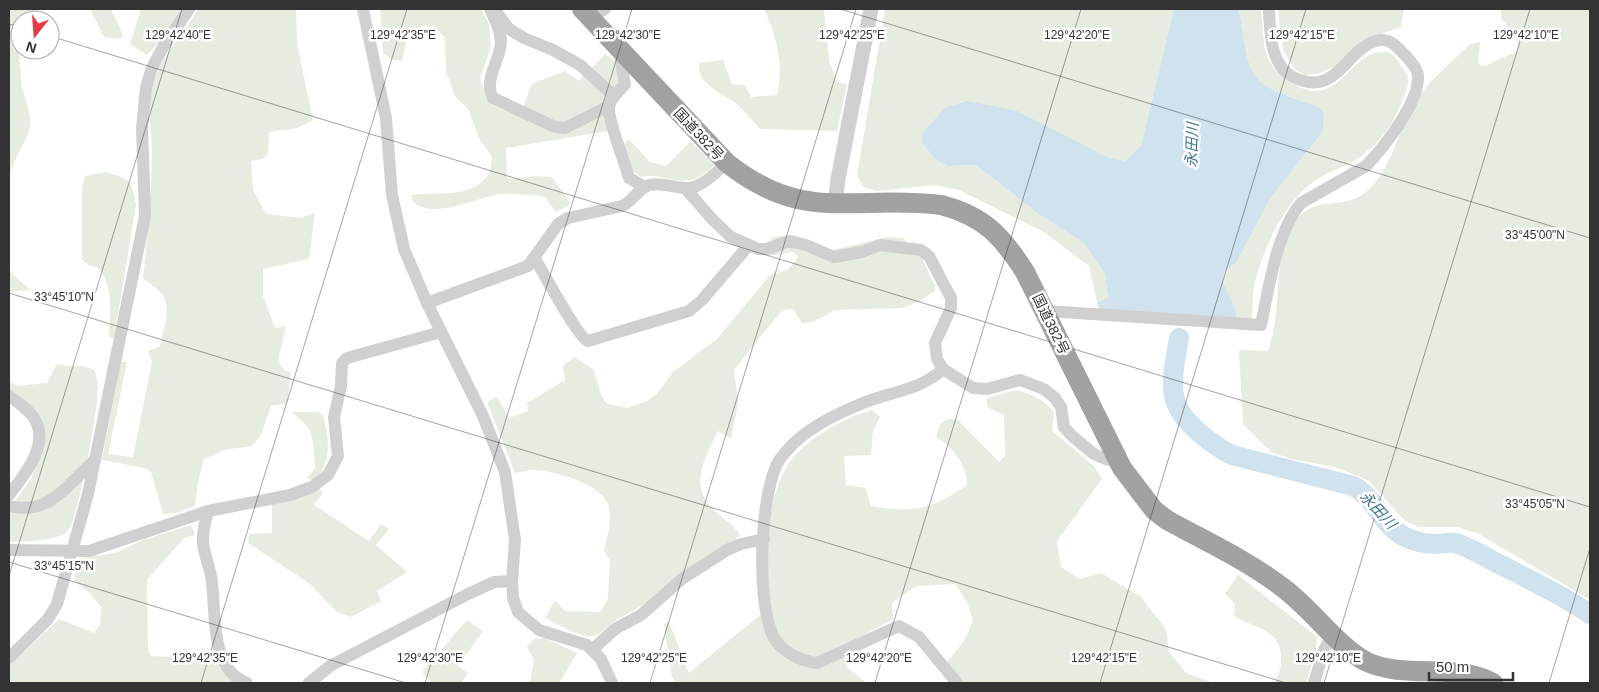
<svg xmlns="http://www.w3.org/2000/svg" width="1599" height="692" viewBox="0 0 1599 692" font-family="Helvetica,'Noto Sans JP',sans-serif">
	<rect width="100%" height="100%" fill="#fff"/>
	<g fill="#e6ecdf">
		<path d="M9,9H37L29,20H20L18,39L22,89C26,99 32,118 30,128C25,146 11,161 9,180Z"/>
		<path d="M90,9H111L123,35L121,39L104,37Z"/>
		<path d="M141,9H182L170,30L147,55L130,44Z"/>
		<path d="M198,9H296L297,43L313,120L297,128L269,132L268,154L262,159L251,161L253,190L266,214L300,218L315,213L309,259L263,269V296L275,328L286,326L278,361L284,370L291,373L287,403L271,406L261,435L252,446L224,450L204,459L198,482L195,506L175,513L163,514L151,472L145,468L102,460L121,362H127L108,454L133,457L152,362L148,351L160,346C163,331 172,307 162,294C157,288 149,283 143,278C148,237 151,197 152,156C152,132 146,107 153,84C161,56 184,34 198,9Z"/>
		<path d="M380,9H481L489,24L491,47L480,78L486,98L492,105L520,115L532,84L565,71L579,81L605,54L615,61L621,86L608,131L506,148L507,179L536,176L552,177L571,204L556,212L545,197C531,195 517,193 502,194C478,196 437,220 414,203L411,195C436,191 471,200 488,175C491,171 491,162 492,157L479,138L468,109L455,96L446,72L445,38L435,27L423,25L407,38L402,61L393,60L383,53Z"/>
		<path d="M764,9H824L829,61L837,82L847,84L837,131L760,129C753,121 746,113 739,106C726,94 695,85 699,63L723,60L732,85H745L751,97L777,95C784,63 777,38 764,9Z"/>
		<path d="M885,9H1174L1141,145L1125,161L1107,157L1076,142L945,109L923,132L948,166L976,165L1037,213L1084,243L1105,274L1108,298L1097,302L1089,266L1044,232L959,190L935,185L877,191L863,187L857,175Z"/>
		<path d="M1239,9H1261C1265,44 1259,63 1293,84C1341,111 1349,49 1385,52C1392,52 1398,60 1401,66C1404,70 1408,74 1408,79C1409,87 1405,94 1402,101C1393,125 1381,141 1360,157C1347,167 1330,170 1316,180C1285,201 1264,246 1255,282C1252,294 1253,308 1252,320L1237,319C1232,300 1211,274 1236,263L1270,199L1323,131L1324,114L1319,107C1246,82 1251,84 1239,9Z"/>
		<path d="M1278,9H1404L1401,27L1361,41L1334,67L1317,74L1304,75L1295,70L1283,50Z"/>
		<path d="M1501,9H1590V600L1477,533L1457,527H1419L1405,521L1369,481L1335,467L1291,459L1271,452L1243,424L1239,350L1268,351C1282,314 1273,271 1288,235C1309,187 1340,215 1367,191C1392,169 1397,133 1413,105C1427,82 1451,63 1470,44L1480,42L1478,64L1485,66L1517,51L1519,41L1501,18Z"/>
		<path d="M629,139L650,162L666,166L691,141L715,165C709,169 704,174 699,177C681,187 660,172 641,177L631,170L624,144Z"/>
		<path d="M106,172C130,179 132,181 136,205L114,338L109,337C110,311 114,288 98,267L90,266L82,260V187L85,176Z"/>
		<path d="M795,235L829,251L888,237L904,238L911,252L922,258L935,286V291L918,302L902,308L835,310L813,322L802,323L793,309L782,310L734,370L738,404L731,439L718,431C704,459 688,487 715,511C724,519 734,525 740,535L731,544L703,558L650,601L613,622L599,634L589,637L573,632L545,618L555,600L565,611L601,612L608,598L610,561L604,551C607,536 614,517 607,502C598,483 554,471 534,470C528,470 521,472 515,473L487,402L497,397L509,418L528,411L527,403L565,380L563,366L574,357L593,369L602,397L607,404L628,408L647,401L657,394L673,372L717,339L771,274L788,270L798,257L793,252L769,256L772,237Z"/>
		<path d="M9,265L12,274L30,290L9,292Z"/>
		<path d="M57,364C70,368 84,363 95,371C96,377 98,384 98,390C97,411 79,517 68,530C59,542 23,541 9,542V510L31,479L43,448V427L9,393V381L17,386L47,383Z"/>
		<path d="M1016,390C1032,394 1043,399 1054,412L1052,431L1094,466L1102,479L1057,541L1061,567L1080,579L1101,573L1140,596L1166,629L1169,652L1186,673L1214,683H964L947,662L964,641L973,621L967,602L955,584L916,586L892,603L893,619L842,647L847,668L867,683H676L672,677L664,624L669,622L689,673L771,606C764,565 765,508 785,470C800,442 842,418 872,410L880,417L873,431L871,455L844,456L846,485L866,488L871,506C913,513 931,510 967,485C967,465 953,447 936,437L940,424L948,419L958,420L999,462L1005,456L1004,415L987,407V398Z"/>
		<path d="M291,412H318L323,415C329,439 333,462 314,481L307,478L315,468C313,440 316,429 291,412Z"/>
		<path d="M319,488L323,493L314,505L369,541L381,524L389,529L376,545L407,572L377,591L381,601L351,617L337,612L310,584L248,543L249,534L272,533V503Z"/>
		<path d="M191,525L195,535L184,538L147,580L148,651L151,656L210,659L220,666L234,683H9V666L59,619L94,633L100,625L101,607L90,593L74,581L77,559L115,553L143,540Z"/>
		<path d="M1238,575L1317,637L1316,651L1306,683H1274C1278,678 1281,668 1281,661C1283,629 1255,629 1234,616L1235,604L1225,594Z"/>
		<path d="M467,620L483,631L458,666L468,673L461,683H432L422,672Z"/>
		<path d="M545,638L577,653L559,683H530L534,660L527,647L534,639Z"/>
	</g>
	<path fill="#cfe2ee" d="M1174,9H1239C1251,84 1246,82 1319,107L1324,114L1323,131L1270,199L1236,263C1216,272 1224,285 1231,299C1234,305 1235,312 1237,319L1099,309L1097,302L1108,298L1105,274L1084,243L1037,213L976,165L948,166L935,159L922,142L923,132L945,108L967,101L1017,111L1107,157L1125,161L1141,145Z"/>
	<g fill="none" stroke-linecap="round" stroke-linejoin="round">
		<path stroke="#cfe2ee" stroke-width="20" d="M1179,338C1176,357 1169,384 1176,403C1184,424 1214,446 1232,455L1353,486C1375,497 1381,524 1403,536C1413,541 1425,544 1436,544C1442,544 1449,542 1455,543C1470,547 1483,556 1497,563C1528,579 1561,594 1590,614"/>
		<g stroke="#d0d0d0" stroke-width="12">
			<path d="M363,9L386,118L392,195L404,249L427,303L483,416L505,472L515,540L512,581L513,598L518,612L539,630L587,645L601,659L612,683"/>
			<path d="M490,9C495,19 501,31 501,42C500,61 483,80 493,98L555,127L565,128L609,106"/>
			<path d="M498,14L509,29L524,38L553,50L580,65L614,96"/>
			<path d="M592,17L605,9"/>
			<path d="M619,49L625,84C620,91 611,97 609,106C607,118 625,163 629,178L645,187"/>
			<path d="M685,188L713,220L731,237L758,249H767L789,241L806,245L834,257L862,252L880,245L921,250L929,256L951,298V308L935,343L937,359L943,369L973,388L987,389L1020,380L1044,389L1055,398L1061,407L1064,427L1072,436L1094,454L1108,460L1118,461"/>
			<path d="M535,259C544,273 578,338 588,341L689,311L702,300L749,245"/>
			<path d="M427,303L528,266L558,224L568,218L622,206C633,202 638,188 649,185C661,182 672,187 684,188C700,190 715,173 727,163"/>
			<path d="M1046,311L1261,325C1269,288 1276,233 1301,203L1366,166C1384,147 1420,102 1418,75C1417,68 1408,58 1403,53C1397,47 1390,39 1381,40C1346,44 1339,100 1293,77C1270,65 1270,32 1269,9"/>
			<path d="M943,369C921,390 890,392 863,403C839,413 813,425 794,443C788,449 781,456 777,464C760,501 756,598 773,636C781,652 801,661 817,663L899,626L919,637L957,683"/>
			<path d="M9,396C18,402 33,413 37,424C47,448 23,477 9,495"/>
			<path d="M9,506C50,516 68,484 95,460"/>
			<path d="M208,511C206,520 202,532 203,542C204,556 211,569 212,583C216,615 210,670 247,683"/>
			<path d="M9,550L89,551L208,511L290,495L312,487L328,475L338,456L334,417L341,386L342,363L347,358L441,332"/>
			<path d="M592,650L615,629L641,615L682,579L727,550L741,544L764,539"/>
			<path d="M9,658L48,619L57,604L88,494L145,216L142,128L146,88L151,70L163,47L189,9"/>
			<path d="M309,683L330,666L466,595L494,582L512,581"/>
			<path d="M1314,683L1324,650L1333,633"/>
		</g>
		<path stroke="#d0d0d0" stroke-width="15" d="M835,204L838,179L871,9"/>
		<path stroke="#a2a2a2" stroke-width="20" d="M582,9L727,163C805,225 854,194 941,205C984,216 1002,236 1025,272L1122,468L1154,510L1167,520C1205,541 1247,560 1282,587C1309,606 1340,649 1367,662C1407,680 1455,662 1493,683"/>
	</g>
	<path fill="none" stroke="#333" stroke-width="1" stroke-opacity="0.45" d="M840,9L1590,238M9,24L20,27M50,36L1590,507M9,293L1286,683M9,562L406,683M9,576L182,9M201,683L407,9M425,683L632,9M650,683L856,9M875,683L1081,9M1100,683L1306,9M1324,683L1530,9M1549,683L1590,548"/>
	<g text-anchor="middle" stroke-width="5" stroke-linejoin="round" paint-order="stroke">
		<g font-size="14" fill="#333" stroke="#fff">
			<text transform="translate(699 134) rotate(47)" y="5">国道382号</text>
			<text transform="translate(1051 324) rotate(64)" y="5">国道382号</text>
		</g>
		<g font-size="15" font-style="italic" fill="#3f7597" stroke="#fff">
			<text transform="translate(1192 145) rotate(-88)" y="5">永田川</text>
			<text transform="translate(1378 510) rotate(47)" y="5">永田川</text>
		</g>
	</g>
	<g font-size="12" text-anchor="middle" fill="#333" stroke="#fff" stroke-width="5" stroke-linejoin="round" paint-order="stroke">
		<text x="178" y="39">129°42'40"E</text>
		<text x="403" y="39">129°42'35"E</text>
		<text x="628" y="39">129°42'30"E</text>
		<text x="852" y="39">129°42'25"E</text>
		<text x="1077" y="39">129°42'20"E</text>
		<text x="1302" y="39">129°42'15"E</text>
		<text x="1526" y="39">129°42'10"E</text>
		<text x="1535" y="239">33°45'00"N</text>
		<text x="64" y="301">33°45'10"N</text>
		<text x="1535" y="508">33°45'05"N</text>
		<text x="64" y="570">33°45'15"N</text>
		<text x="205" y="662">129°42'35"E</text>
		<text x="430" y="662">129°42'30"E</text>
		<text x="654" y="662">129°42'25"E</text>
		<text x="879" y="662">129°42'20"E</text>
		<text x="1104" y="662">129°42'15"E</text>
		<text x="1328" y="662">129°42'10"E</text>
	</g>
	<rect width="1599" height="692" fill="none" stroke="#333333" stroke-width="20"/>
	<g transform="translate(35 35) rotate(197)"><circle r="24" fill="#ffffff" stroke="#adadad"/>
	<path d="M0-4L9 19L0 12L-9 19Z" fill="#e63946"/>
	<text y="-8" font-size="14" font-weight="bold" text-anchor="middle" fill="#333333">N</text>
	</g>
	<path d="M1429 672v8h84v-8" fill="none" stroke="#333333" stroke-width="2.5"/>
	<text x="1436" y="672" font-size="15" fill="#333333" stroke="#ffffff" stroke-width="4" paint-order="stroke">50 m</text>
</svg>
